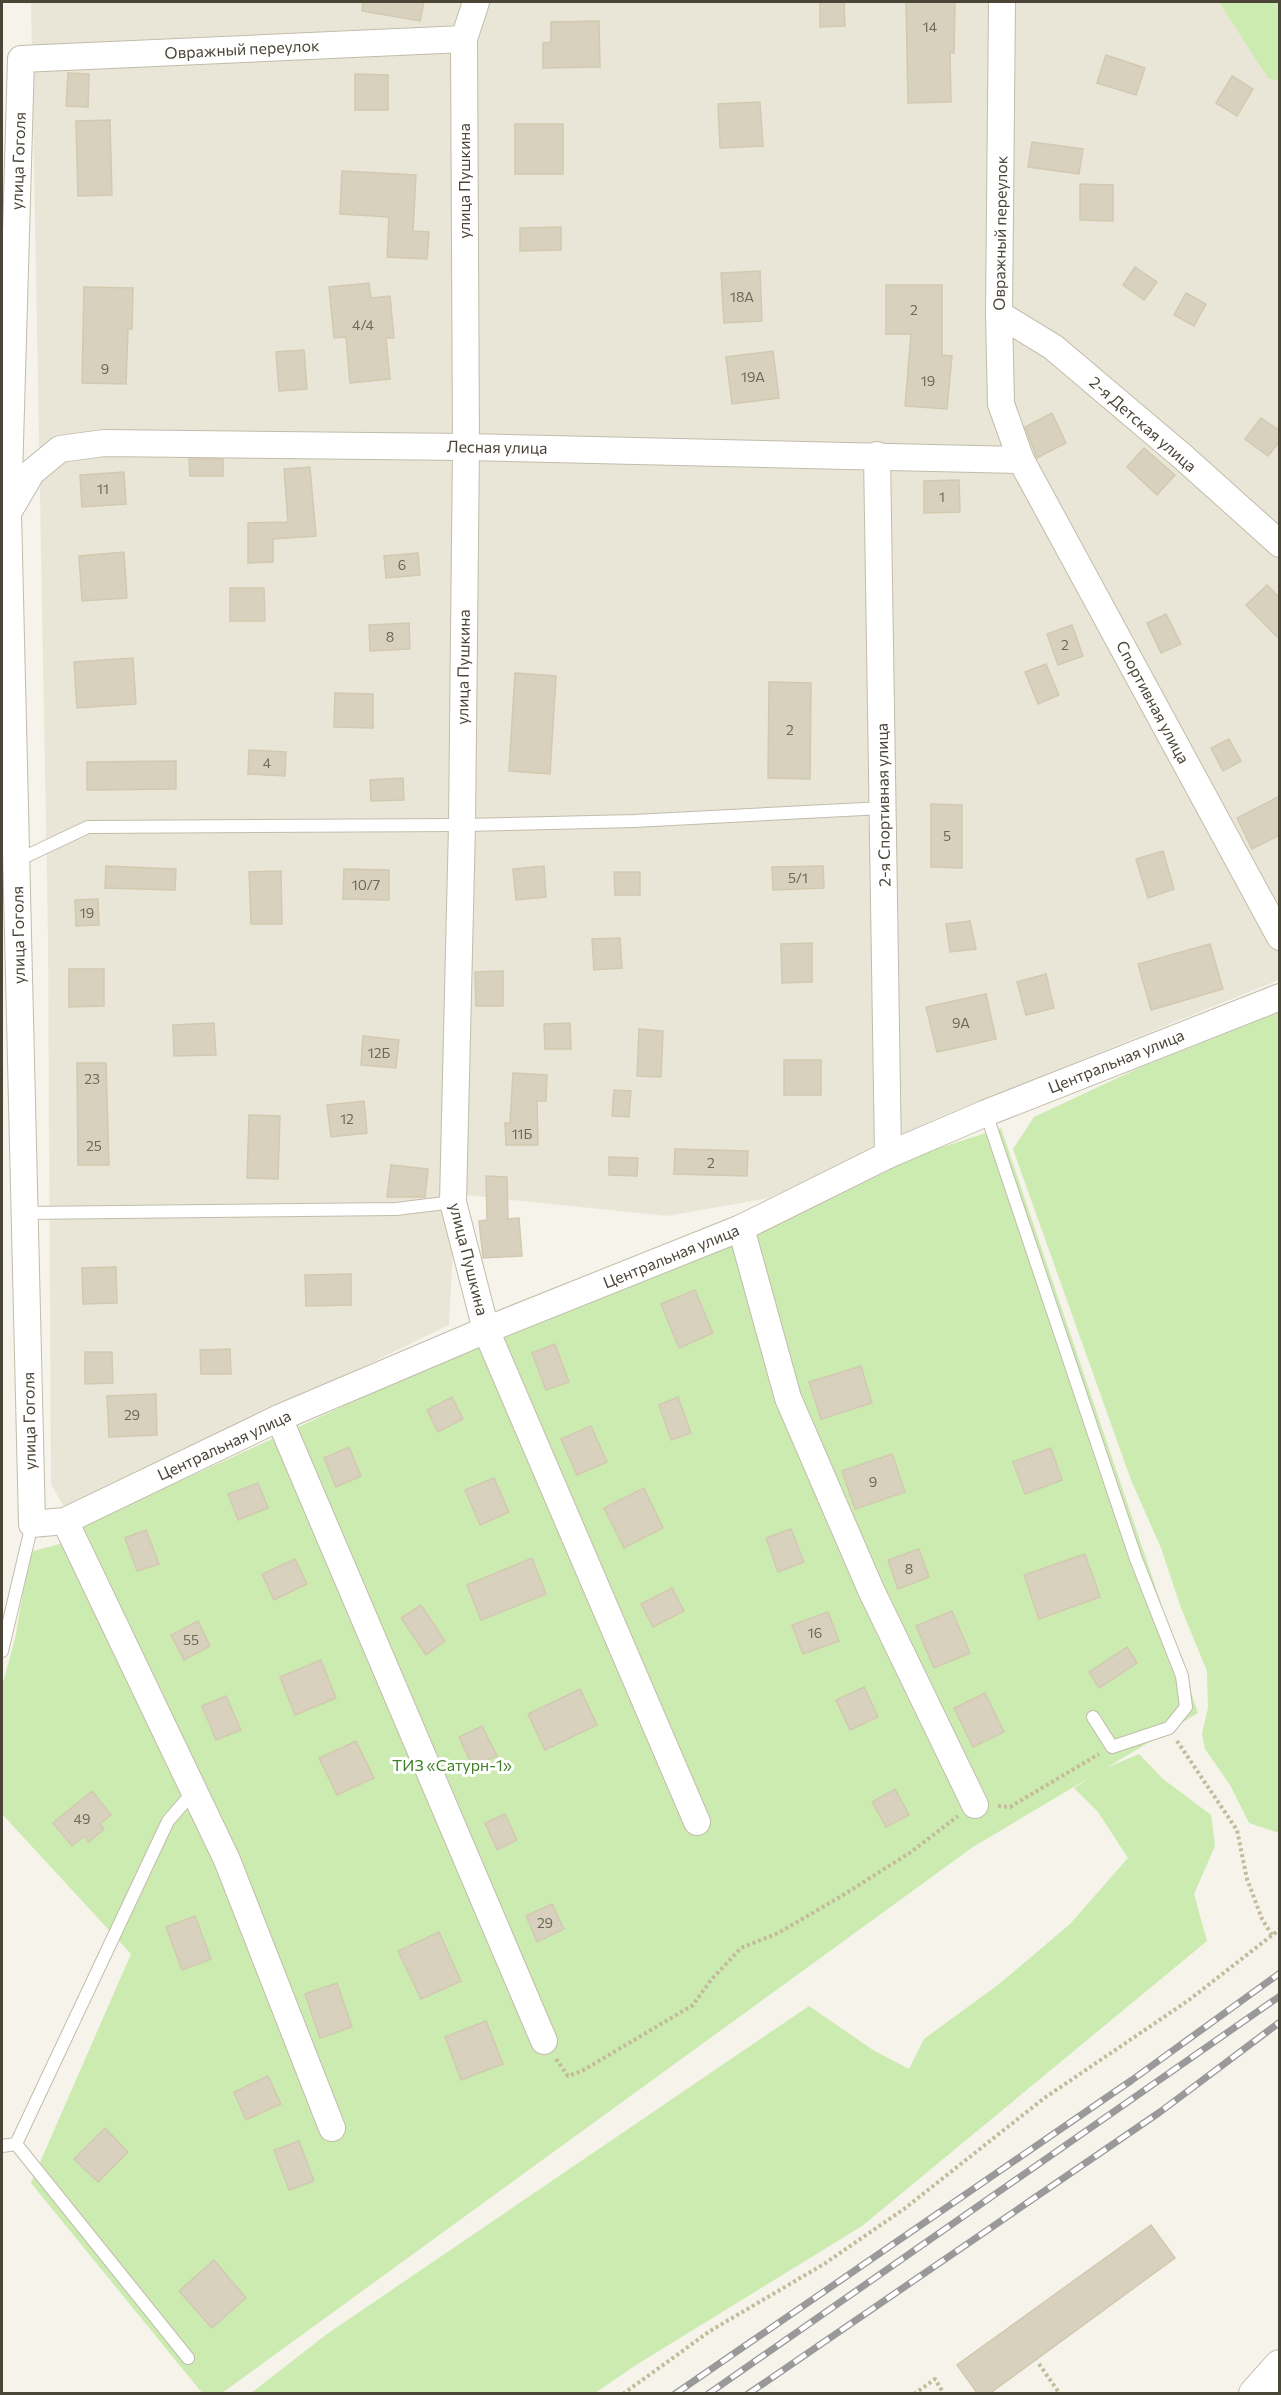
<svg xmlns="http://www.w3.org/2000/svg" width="1281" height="2395" viewBox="0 0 1281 2395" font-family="Commissioner,sans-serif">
	<rect width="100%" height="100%" fill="#f5f3ea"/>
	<path fill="#eae6d7" d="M31,2H1279V980L939,1117L769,1198L667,1216L456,1194L449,1325L66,1511L51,1484L48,936Z"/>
	<g fill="#cbebb1">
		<path d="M1219,2H1279V81L1268,78Z"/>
		<path d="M1279,1012V1833L1249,1823L1230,1785L1205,1749L1202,1733L1208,1708L1207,1671L1181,1608L1161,1548L1131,1480L1013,1149L1034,1117L1139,1068Z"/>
		<path d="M1001,1128L1198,1713L1106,1768L1139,1754L1163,1779L1211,1815L1215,1846L1194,1894L1207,1941L862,2226L636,2365L595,2393H251L327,2334L809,2006L873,2050L909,2069L924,2039L999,1984L1070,1924L1128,1858L1098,1812L1074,1788L1092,1776L973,1847L222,2393L203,2394L31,2183L131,1954L2,1814V1686L15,1639L30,1552L63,1543L93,1521L468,1349L921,1154Z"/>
	</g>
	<g fill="#d8d1be" stroke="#d3c9b1" stroke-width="1.5">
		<path d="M363,2H424L420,21L362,11Z"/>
		<path d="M820,2H844L845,26L820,27Z"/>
		<path d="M906,2H955L954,53H950L951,102L908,103Z"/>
		<path d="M599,21L600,67L543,68V43L551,42V22Z"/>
		<path d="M1106,55L1145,68L1136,95L1097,83Z"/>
		<path d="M68,73L89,74L88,107L66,106Z"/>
		<path d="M355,74L388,75V110H355Z"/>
		<path d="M1232,76L1253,89L1237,116L1216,103Z"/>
		<path d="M760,102L763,146L720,148L718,104Z"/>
		<path d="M110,120L112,195L78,196L76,121Z"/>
		<rect x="515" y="124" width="48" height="50"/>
		<path d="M1032,142L1083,149L1079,174L1028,167Z"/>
		<path d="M342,171L416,175L413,231L429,232L427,259L387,257L389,217L340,214Z"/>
		<path d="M1080,184L1113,185V221L1080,220Z"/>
		<path d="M561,227V250L520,251V228Z"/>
		<path d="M1135,267L1157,282L1144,300L1123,285Z"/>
		<path d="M760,271L762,321L724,323L721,273Z"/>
		<path d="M369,283L371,298L390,296L394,338H386L390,379L350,383L346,337L334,338L329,287Z"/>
		<path d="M886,285H942V355L952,356L947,409L905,406L911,334H886Z"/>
		<path d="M84,287L133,288L132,329H128L126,384L82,383Z"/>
		<path d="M1186,293L1206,304L1194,326L1174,315Z"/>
		<path d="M304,350L307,389L279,391L276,352Z"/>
		<path d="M773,351L779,398L732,404L726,357Z"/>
		<path d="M1052,413L1066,443L1037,458L1025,427Z"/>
		<path d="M1261,418L1280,431V441L1268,456L1245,439Z"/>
		<path d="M1144,448L1175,475L1157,495L1127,467Z"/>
		<path d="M189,459H223V476H190Z"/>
		<path d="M310,467L316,536L273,539V562L248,563V523L288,522L284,469Z"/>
		<path d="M124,472L126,504L82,507L80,475Z"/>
		<path d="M959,480L960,512L924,513V481Z"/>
		<path d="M124,552L127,598L82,601L79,556Z"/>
		<path d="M418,553L420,575L386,578L384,556Z"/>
		<path d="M1267,585L1280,598V640L1246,605Z"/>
		<path d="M230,588H264L265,621H230Z"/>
		<path d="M1166,614L1181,644L1161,653L1147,623Z"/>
		<path d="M409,623L410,649L370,651L369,625Z"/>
		<path d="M1072,625L1083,656L1058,665L1047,634Z"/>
		<path d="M133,658L136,704L77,708L74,662Z"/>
		<path d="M1046,664L1059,695L1038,704L1025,672Z"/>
		<path d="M515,673L556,676L550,774L509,771Z"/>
		<path d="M769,682L811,683L810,779L768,778Z"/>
		<path d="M335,693L373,694V728L334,727Z"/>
		<path d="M1229,739L1241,761L1223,771L1211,748Z"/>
		<path d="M249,750L286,752L285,776L248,774Z"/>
		<path d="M176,761V789L87,790V762Z"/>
		<path d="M403,778L404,800L371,801L370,780Z"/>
		<path d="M1280,796V835L1252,849L1237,818Z"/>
		<path d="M931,804L962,805V868L931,867Z"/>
		<path d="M1163,851L1174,889L1148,898L1136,859Z"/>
		<path d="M106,866L176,869L175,890L105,888Z"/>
		<path d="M544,866L546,897L516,900L513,869Z"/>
		<path d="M823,866L824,888L773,890L772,867Z"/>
		<path d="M344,869L389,870V900L343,899Z"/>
		<path d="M281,871L282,924H251L249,872Z"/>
		<path d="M614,872H640V895H615Z"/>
		<path d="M98,899L99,925L76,926L75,900Z"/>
		<path d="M970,921L976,949L950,952L946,924Z"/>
		<path d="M620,938L622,968L594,970L592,939Z"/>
		<path d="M812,943V982L782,983L781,944Z"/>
		<path d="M1210,944L1223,989L1151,1010L1138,964Z"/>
		<path d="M69,969H104V1006L69,1007Z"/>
		<path d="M503,971V1006H476L475,972Z"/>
		<path d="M1046,974L1054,1008L1026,1015L1017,982Z"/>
		<path d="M986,994L996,1039L937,1052L926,1007Z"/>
		<path d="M214,1023L216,1055L174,1056L173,1025Z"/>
		<path d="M570,1023L571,1049H545L544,1024Z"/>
		<path d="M639,1029L663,1031L661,1077L637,1076Z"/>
		<path d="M363,1036L399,1040L396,1068L361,1065Z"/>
		<rect x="784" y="1060" width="37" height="35"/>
		<path d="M77,1063H106L109,1165H78Z"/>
		<path d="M513,1073L547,1075L546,1101H537L538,1145H506L505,1123H510Z"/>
		<path d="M614,1090L631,1091L629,1117L612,1116Z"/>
		<path d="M364,1101L367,1133L331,1137L327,1105Z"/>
		<path d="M249,1115L280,1116L278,1179L247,1178Z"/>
		<path d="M675,1149L748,1151L747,1176L674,1174Z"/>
		<path d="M609,1157L638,1158L637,1176L609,1175Z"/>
		<path d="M391,1165L428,1169L425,1197H387Z"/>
		<path d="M486,1176L507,1177L508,1219L519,1218L522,1256L483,1258L479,1221L487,1220Z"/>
		<path d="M116,1267L117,1303L83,1304L82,1268Z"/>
		<path d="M351,1274V1305L306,1306L305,1275Z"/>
		<path d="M695,1290L713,1333L679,1348L661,1304Z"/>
		<path d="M555,1344L569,1382L546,1390L532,1353Z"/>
		<path d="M230,1349L231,1374H201L200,1350Z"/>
		<path d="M85,1352H112L113,1383L85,1384Z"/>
		<path d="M861,1366L872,1403L821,1419L809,1382Z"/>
		<path d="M156,1394L157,1435L109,1437L107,1396Z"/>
		<path d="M452,1397L463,1419L438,1432L427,1410Z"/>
		<path d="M678,1397L691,1433L671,1440L659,1405Z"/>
		<path d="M591,1426L607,1462L577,1475L561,1439Z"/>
		<path d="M349,1447L361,1476L336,1487L324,1458Z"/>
		<path d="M1051,1448L1062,1480L1025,1494L1013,1462Z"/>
		<path d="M892,1454L905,1492L855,1509L842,1471Z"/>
		<path d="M494,1478L509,1512L480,1525L465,1490Z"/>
		<path d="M258,1483L268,1508L238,1520L228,1494Z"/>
		<path d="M644,1488L663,1528L624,1548L604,1508Z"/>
		<path d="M791,1529L804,1562L778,1572L766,1538Z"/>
		<path d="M146,1530L159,1564L137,1571L125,1538Z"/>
		<path d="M919,1549L929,1577L898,1589L888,1560Z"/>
		<path d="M1085,1554L1100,1597L1039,1619L1024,1575Z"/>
		<path d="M532,1558L546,1594L481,1620L467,1585Z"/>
		<path d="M295,1559L307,1584L274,1600L262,1574Z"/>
		<path d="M672,1588L684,1611L653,1627L641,1604Z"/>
		<path d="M421,1605L445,1641L426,1655L401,1618Z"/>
		<path d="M952,1611L970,1653L934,1668L916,1626Z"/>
		<path d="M828,1612L839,1641L803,1654L792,1625Z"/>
		<path d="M198,1621L210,1646L184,1660L171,1635Z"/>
		<path d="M1127,1647L1137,1663L1099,1688L1089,1672Z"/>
		<path d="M321,1660L336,1698L295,1715L280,1677Z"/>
		<path d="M864,1687L878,1717L850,1730L836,1700Z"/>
		<path d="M580,1689L597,1725L545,1750L528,1714Z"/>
		<path d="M985,1693L1004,1732L973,1747L954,1708Z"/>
		<path d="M226,1696L241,1730L216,1740L202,1706Z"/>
		<path d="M482,1726L497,1756L473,1767L459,1737Z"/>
		<path d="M356,1741L374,1778L337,1795L319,1758Z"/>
		<path d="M895,1789L909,1815L886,1827L872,1802Z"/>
		<path d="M92,1791L111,1815L100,1824L104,1829L89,1842L84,1836L72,1846L53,1823Z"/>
		<path d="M505,1814L517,1840L497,1850L485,1823Z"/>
		<path d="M552,1904L564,1929L537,1942L526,1916Z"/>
		<path d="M195,1916L211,1959L182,1970L166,1927Z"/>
		<path d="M439,1932L461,1981L421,1999L398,1951Z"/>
		<path d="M337,1983L352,2027L320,2038L305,1994Z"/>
		<path d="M486,2021L503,2064L461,2080L445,2037Z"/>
		<path d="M268,2076L281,2104L246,2120L234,2092Z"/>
		<path d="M105,2128L128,2152L98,2182L74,2159Z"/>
		<path d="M299,2141L314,2181L289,2190L274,2150Z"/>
		<path d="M1151,2225L1175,2258L989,2394H978L957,2365Z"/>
		<path d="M214,2260L246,2298L212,2328L179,2291Z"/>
	</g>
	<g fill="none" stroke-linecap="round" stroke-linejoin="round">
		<g stroke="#c2bcab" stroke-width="14">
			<g id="service">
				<path d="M16,861L88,827L462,825L634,821L883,808"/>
				<path d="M986,1113L1136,1559L1182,1676L1186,1707L1169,1728L1112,1747L1093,1717"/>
				<path d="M24,1213L396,1209L453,1202"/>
				<path d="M2,1651L32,1524"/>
				<path d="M16,2144L188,2358"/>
				<path d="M2,2146L16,2144L168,1821L194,1791"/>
			</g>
		</g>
		<g stroke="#c2bcab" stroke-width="28">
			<g id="minor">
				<path d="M476,2L464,39L466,447L462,825L453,1202L486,1330L697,1822"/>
				<path d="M1002,2L999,314L1001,404L1021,460"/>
				<path d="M464,39L21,59L8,513L32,1524L65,1521L279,1418L486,1330L741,1228L888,1155L986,1113L1280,997"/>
				<path d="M999,314L1053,347L1183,457L1280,544"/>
				<path d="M877,455L888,1155"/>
				<path d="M9,511L32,472L60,449L104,443L466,447L1021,460L1280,937"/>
				<path d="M741,1228L788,1398L871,1590L975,1805"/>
				<path d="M279,1418L544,2041"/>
				<path d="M65,1521L227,1860L332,2128"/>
			</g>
		</g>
		<g stroke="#c2bcab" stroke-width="34">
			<path id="tertiary" d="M1255,2394L1280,2366"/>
		</g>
		<g stroke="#c4ba9c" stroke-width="4" stroke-dasharray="3 3" stroke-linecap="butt">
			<path d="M1177,1741L1237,1830L1247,1879L1262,1919L1272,1935"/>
			<path d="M998,1806L1010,1807L1099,1754"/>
			<path d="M556,2059L568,2076L582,2071L693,2005L711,1980L741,1948L778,1933L840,1897L911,1852L958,1816"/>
			<path d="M1039,2364L1060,2394"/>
			<path d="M623,2394L710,2331L824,2264L904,2209L1043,2099L1189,2000L1280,1929"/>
			<path d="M914,2394L935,2379L944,2394"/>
		</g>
		<use href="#service" stroke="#fff" stroke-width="12"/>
		<use href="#minor" stroke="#fff" stroke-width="26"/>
		<use href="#tertiary" stroke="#fff" stroke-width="32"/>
		<g stroke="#999" stroke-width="7">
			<g id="rail">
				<path d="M675,2394L1132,2080L1280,1973"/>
				<path d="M708,2394L1280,1996"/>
				<path d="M748,2394L1160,2112L1280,2022"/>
			</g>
		</g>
		<use href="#rail" stroke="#fff" stroke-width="4.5" stroke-dasharray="14" stroke-linecap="butt"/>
	</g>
	<g text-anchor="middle" stroke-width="6" stroke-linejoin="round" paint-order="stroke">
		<g font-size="14" fill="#6e6859">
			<text x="930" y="32">14</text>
			<text x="742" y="302">18А</text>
			<text x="914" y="315">2</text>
			<text x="363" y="330">4/4</text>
			<text x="105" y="374">9</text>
			<text x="753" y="382">19А</text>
			<text x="928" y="386">19</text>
			<text x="103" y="494">11</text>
			<text x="942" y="502">1</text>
			<text x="402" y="570">6</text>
			<text x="390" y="642">8</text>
			<text x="1065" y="650">2</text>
			<text x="790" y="735">2</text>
			<text x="267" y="768">4</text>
			<text x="947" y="841">5</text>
			<text x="798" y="883">5/1</text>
			<text x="366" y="890">10/7</text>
			<text x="87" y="918">19</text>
			<text x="961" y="1028">9А</text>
			<text x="379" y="1058">12Б</text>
			<text x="92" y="1084">23</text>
			<text x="347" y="1124">12</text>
			<text x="522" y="1139">11Б</text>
			<text x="94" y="1151">25</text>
			<text x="711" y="1168">2</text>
			<text x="132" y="1420">29</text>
			<text x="873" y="1487">9</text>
			<text x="909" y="1574">8</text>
			<text x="815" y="1638">16</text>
			<text x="191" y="1645">55</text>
			<text x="82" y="1824">49</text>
			<text x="545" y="1928">29</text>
		</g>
		<g font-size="16" fill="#4a4537" stroke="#fff">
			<text transform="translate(242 49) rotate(-3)" y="6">Овражный переулок</text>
			<text transform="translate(18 161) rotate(-88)" y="6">улица Гоголя</text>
			<text transform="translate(464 181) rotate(-90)" y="6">улица Пушкина</text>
			<text transform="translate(1000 233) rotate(-89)" y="6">Овражный переулок</text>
			<text transform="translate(1143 424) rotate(41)" y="6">2-я Детская улица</text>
			<text transform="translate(497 447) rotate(1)" y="6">Лесная улица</text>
			<text transform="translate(463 667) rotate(-89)" y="6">улица Пушкина</text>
			<text transform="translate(1153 702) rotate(62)" y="6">Спортивная улица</text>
			<text transform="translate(883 805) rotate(-91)" y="6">2-я Спортивная улица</text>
			<text transform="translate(18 935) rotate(-91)" y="6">улица Гоголя</text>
			<text transform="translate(1116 1061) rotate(-22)" y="6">Центральная улица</text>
			<text transform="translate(671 1256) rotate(-22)" y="6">Центральная улица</text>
			<text transform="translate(469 1259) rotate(76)" y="6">улица Пушкина</text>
			<text transform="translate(29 1421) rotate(-91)" y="6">улица Гоголя</text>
			<text transform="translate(224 1445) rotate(-25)" y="6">Центральная улица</text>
		</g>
		<g font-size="16" fill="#3f8027" stroke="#fff">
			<text x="452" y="1771">ТИЗ «Сатурн-1»</text>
		</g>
	</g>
	<rect width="1281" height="2395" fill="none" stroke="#4a4537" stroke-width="6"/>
</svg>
